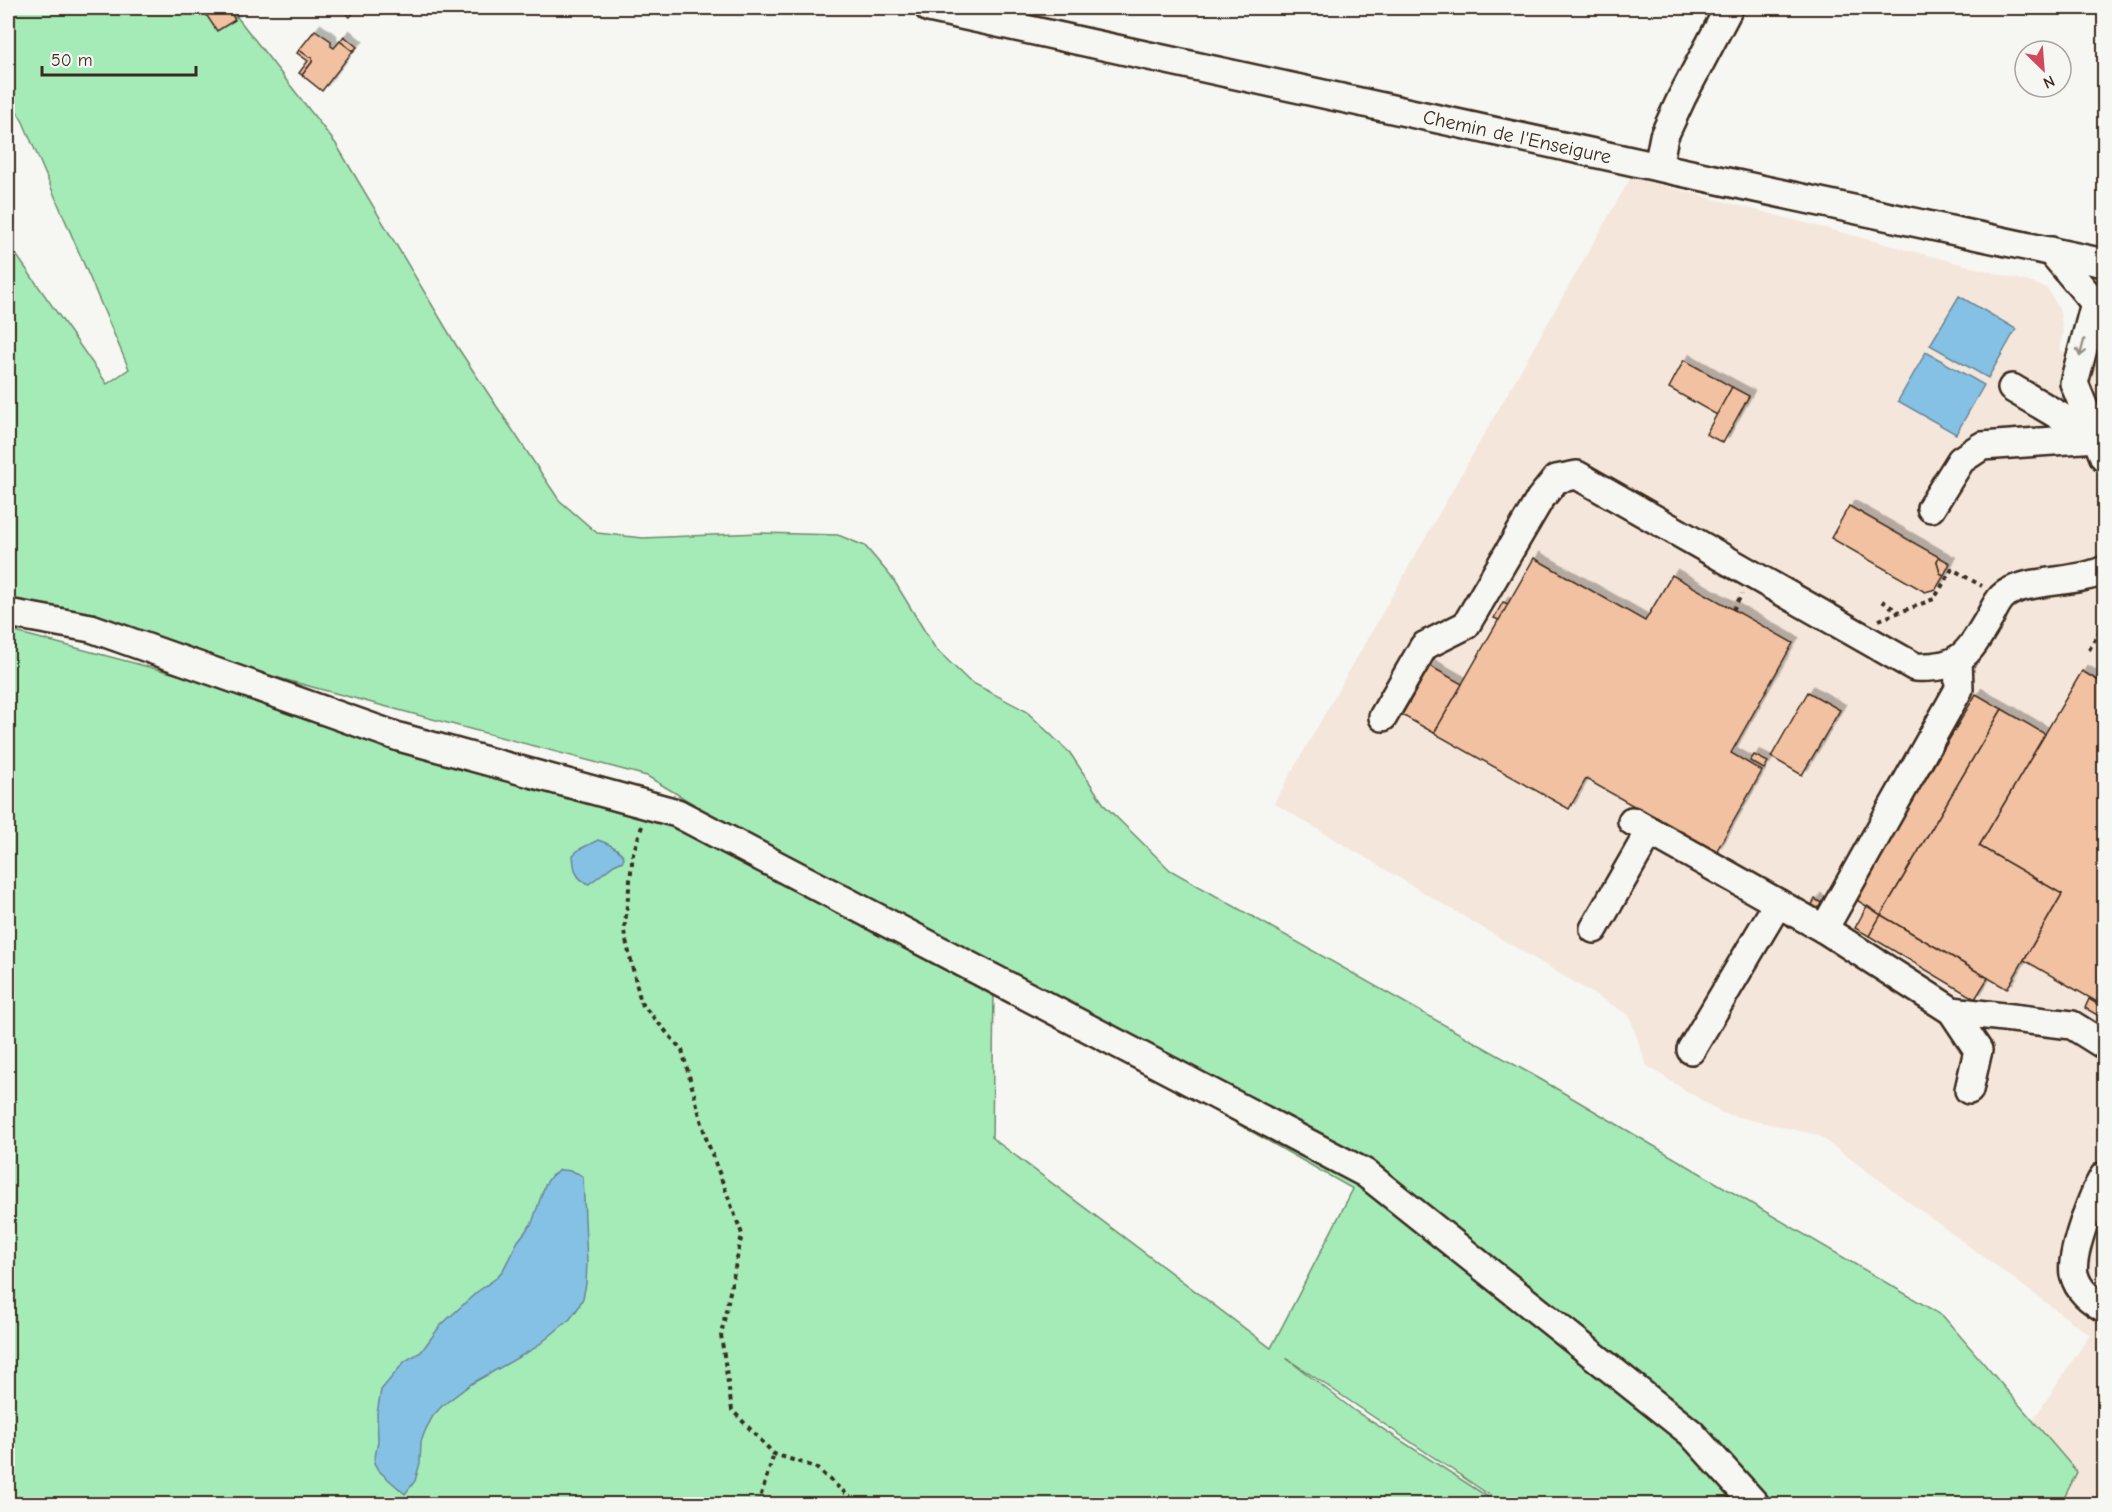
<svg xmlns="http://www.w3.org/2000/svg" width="2112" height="1512" viewBox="0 0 2112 1512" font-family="'Comic Neue',sans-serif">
	<defs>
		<filter id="shadow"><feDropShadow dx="5.5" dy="-5.5" stdDeviation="0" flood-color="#0004"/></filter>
	</defs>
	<rect width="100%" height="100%" fill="#f6f6f2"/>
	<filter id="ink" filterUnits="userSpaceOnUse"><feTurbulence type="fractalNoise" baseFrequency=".0167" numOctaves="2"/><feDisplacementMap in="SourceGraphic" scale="12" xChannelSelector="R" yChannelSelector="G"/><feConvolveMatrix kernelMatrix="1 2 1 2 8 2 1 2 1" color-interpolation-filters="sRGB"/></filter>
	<g filter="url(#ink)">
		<path fill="#f4e6da" d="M1631,177L2029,282L2047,288L2059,309L2063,331L2060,351L2104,362V1504H2061L2077,1472L2033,1420L2090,1335L1818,1135L1722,1113L1647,1066L1629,1015L1274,803Z"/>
		<path fill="#a4ebb8" stroke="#708a6b" stroke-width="1.5" d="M8,8H230L336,144L456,345L559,500L597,533L643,538L759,533L838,535L865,546L893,579L935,648L969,681L1026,711L1070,753L1105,806L1170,870L1540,1079L1943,1316L2077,1472L2061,1504H1503L1286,1358L1355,1411L1499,1504H8V630L652,799L994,991L992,1138L1271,1348L1353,1189L1036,1010L647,776L143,642L8,612V243L107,384L129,369L23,122L8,96Z"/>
		<g fill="#85c1e4" stroke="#678595" stroke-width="1.5">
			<path d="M1959,296L2016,329L1988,378L1930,345Z"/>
			<path d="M1926,352L1984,385L1956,434L1898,401Z"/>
			<path d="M598,840C607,843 619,848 624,857L623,861L614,865L589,884C575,879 574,869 573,855L580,849Z"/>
			<path d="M560,1170C569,1170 577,1171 583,1177L587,1262L586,1284L583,1298L578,1308L570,1319L535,1348L471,1384L442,1406L433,1416L425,1431L421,1442L420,1463L415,1481L405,1494L378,1470L374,1463L378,1441L377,1413L381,1390L405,1361L421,1352L440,1326L477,1292L495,1279L503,1270L518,1241L532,1223L545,1185L551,1176Z"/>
		</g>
		<g fill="#f1c1a1" stroke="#3b2a1e" stroke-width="1.5" filter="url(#shadow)">
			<path d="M213,8H228L235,20L217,31L205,13Z"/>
			<path d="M339,8H358L350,17Z"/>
			<path d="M315,30L331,41V46L334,48L340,41L353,51L322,91L302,75L312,62V57H309L299,50Z"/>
			<path d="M344,36L357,47L353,51L340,41Z"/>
			<path d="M299,50L309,57H312V62L302,75L299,73L308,61L297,53Z"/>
			<path d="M1684,360L1732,387L1717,415L1669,388Z"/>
			<path d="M1732,387L1749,396L1723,443L1706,434Z"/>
			<path d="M1849,506L1939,557L1937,561L1940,573L1944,575L1936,589L1925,592L1831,538Z"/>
			<path d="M1939,557L1950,563L1944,575L1940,573L1937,561Z"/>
			<path d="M1534,558L1645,621L1672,575L1793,643L1731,753L1762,771L1716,852L1586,779L1569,809L1434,733Z"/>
			<path d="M1503,602L1508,604L1499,620L1494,618Z"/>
			<path d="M1430,666L1462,684L1434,733L1402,715Z"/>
			<path d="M2082,671L2104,684V1006L2024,960L2062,894L1979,846Z"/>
			<path d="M1808,692L1840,710L1802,775L1771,757Z"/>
			<path d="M1976,694L2002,709L1881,915L1855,899Z"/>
			<path d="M2002,709L2045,734L1979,846L2062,894L2007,989L1881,915Z"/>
			<path d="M1754,755L1768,762L1764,769L1750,761Z"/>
			<path d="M1815,899L1826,906L1822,913L1811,907Z"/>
			<path d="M1867,906L1881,915L1869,936L1855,928Z"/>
			<path d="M1881,915L1988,978L1975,999L1869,936Z"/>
			<path d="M2089,999L2104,1008L2099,1016L2085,1008Z"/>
		</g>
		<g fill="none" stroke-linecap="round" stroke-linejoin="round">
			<g stroke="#3b2a1e" stroke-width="32">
				<g id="minor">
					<path id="s1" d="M929,8L1658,167L2104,263"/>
					<path d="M1658,167L1664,136L1682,97L1729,8"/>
					<path d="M2051,251L2095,303"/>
					<path d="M2104,296L2095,303L2074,383L2104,457"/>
					<path d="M2012,388L2097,438"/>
					<path d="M1931,508L1961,460L1982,446L2097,438"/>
					<path d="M8,613L91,628L399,737L677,813L1365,1173L1691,1433L1755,1504"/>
					<path d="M1383,717L1424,646L1466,625L1540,499L1556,479L1577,475L1915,667C1961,669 1968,654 1990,617C1993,611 1997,602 2002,597C2021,578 2078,584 2104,570"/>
					<path d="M1632,821L1824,929L1952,1011L2072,1025L2104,1045"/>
					<path d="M1594,929L1650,831"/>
					<path d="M1824,929L1959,689L1958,659"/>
					<path d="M1952,1011L1978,1050L1969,1090"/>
					<path d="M1691,1050L1778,903"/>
					<path d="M2104,1176C2093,1194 2070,1254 2074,1274C2078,1291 2091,1300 2104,1308"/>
				</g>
			</g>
			<g stroke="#3b2a1e" stroke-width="4" stroke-dasharray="4.5 4.5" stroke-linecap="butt">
				<path d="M1882,601L1899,612"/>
				<path d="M1733,610L1742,594"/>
				<path d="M1879,620L1934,599L1952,569L1982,586"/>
				<path d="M2089,650L2104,623"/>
				<path d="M642,826L633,854L624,932L641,1003L682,1050L706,1138L742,1234L721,1335L732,1410L774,1454L815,1467L858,1504"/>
				<path d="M758,1504L774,1454"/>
			</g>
			<use href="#minor" stroke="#f6f6f2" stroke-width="27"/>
		</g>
		<defs><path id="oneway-shaft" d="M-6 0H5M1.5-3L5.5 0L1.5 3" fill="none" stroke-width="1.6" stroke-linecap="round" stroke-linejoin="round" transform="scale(1.5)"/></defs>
		<use stroke="#989088" href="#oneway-shaft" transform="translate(2082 348) rotate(105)"/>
	</g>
	<g text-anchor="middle" stroke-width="6" stroke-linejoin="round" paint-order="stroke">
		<g font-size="20" fill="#3b2a1e" stroke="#f6f6f2">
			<text dy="7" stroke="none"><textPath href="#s1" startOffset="602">Chemin de l'Enseigure</textPath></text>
		</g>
	</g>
	<rect width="2112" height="1512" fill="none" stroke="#f6f6f2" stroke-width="30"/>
	<rect x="15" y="15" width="2082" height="1482" fill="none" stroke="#3b2a1e" stroke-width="2" filter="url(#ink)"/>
	<g transform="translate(2043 69) rotate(155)"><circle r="28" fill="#f6f6f2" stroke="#aba49d" stroke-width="1.5"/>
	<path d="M0-4.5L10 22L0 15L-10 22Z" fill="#d1495b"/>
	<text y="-9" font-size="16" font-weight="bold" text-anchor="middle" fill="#3b2a1e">N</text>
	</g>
	<path d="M42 66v9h154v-9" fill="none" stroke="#3b2a1e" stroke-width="3"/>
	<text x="51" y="66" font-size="18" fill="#3b2a1e" stroke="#f6f6f2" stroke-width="4.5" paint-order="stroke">50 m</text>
</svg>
